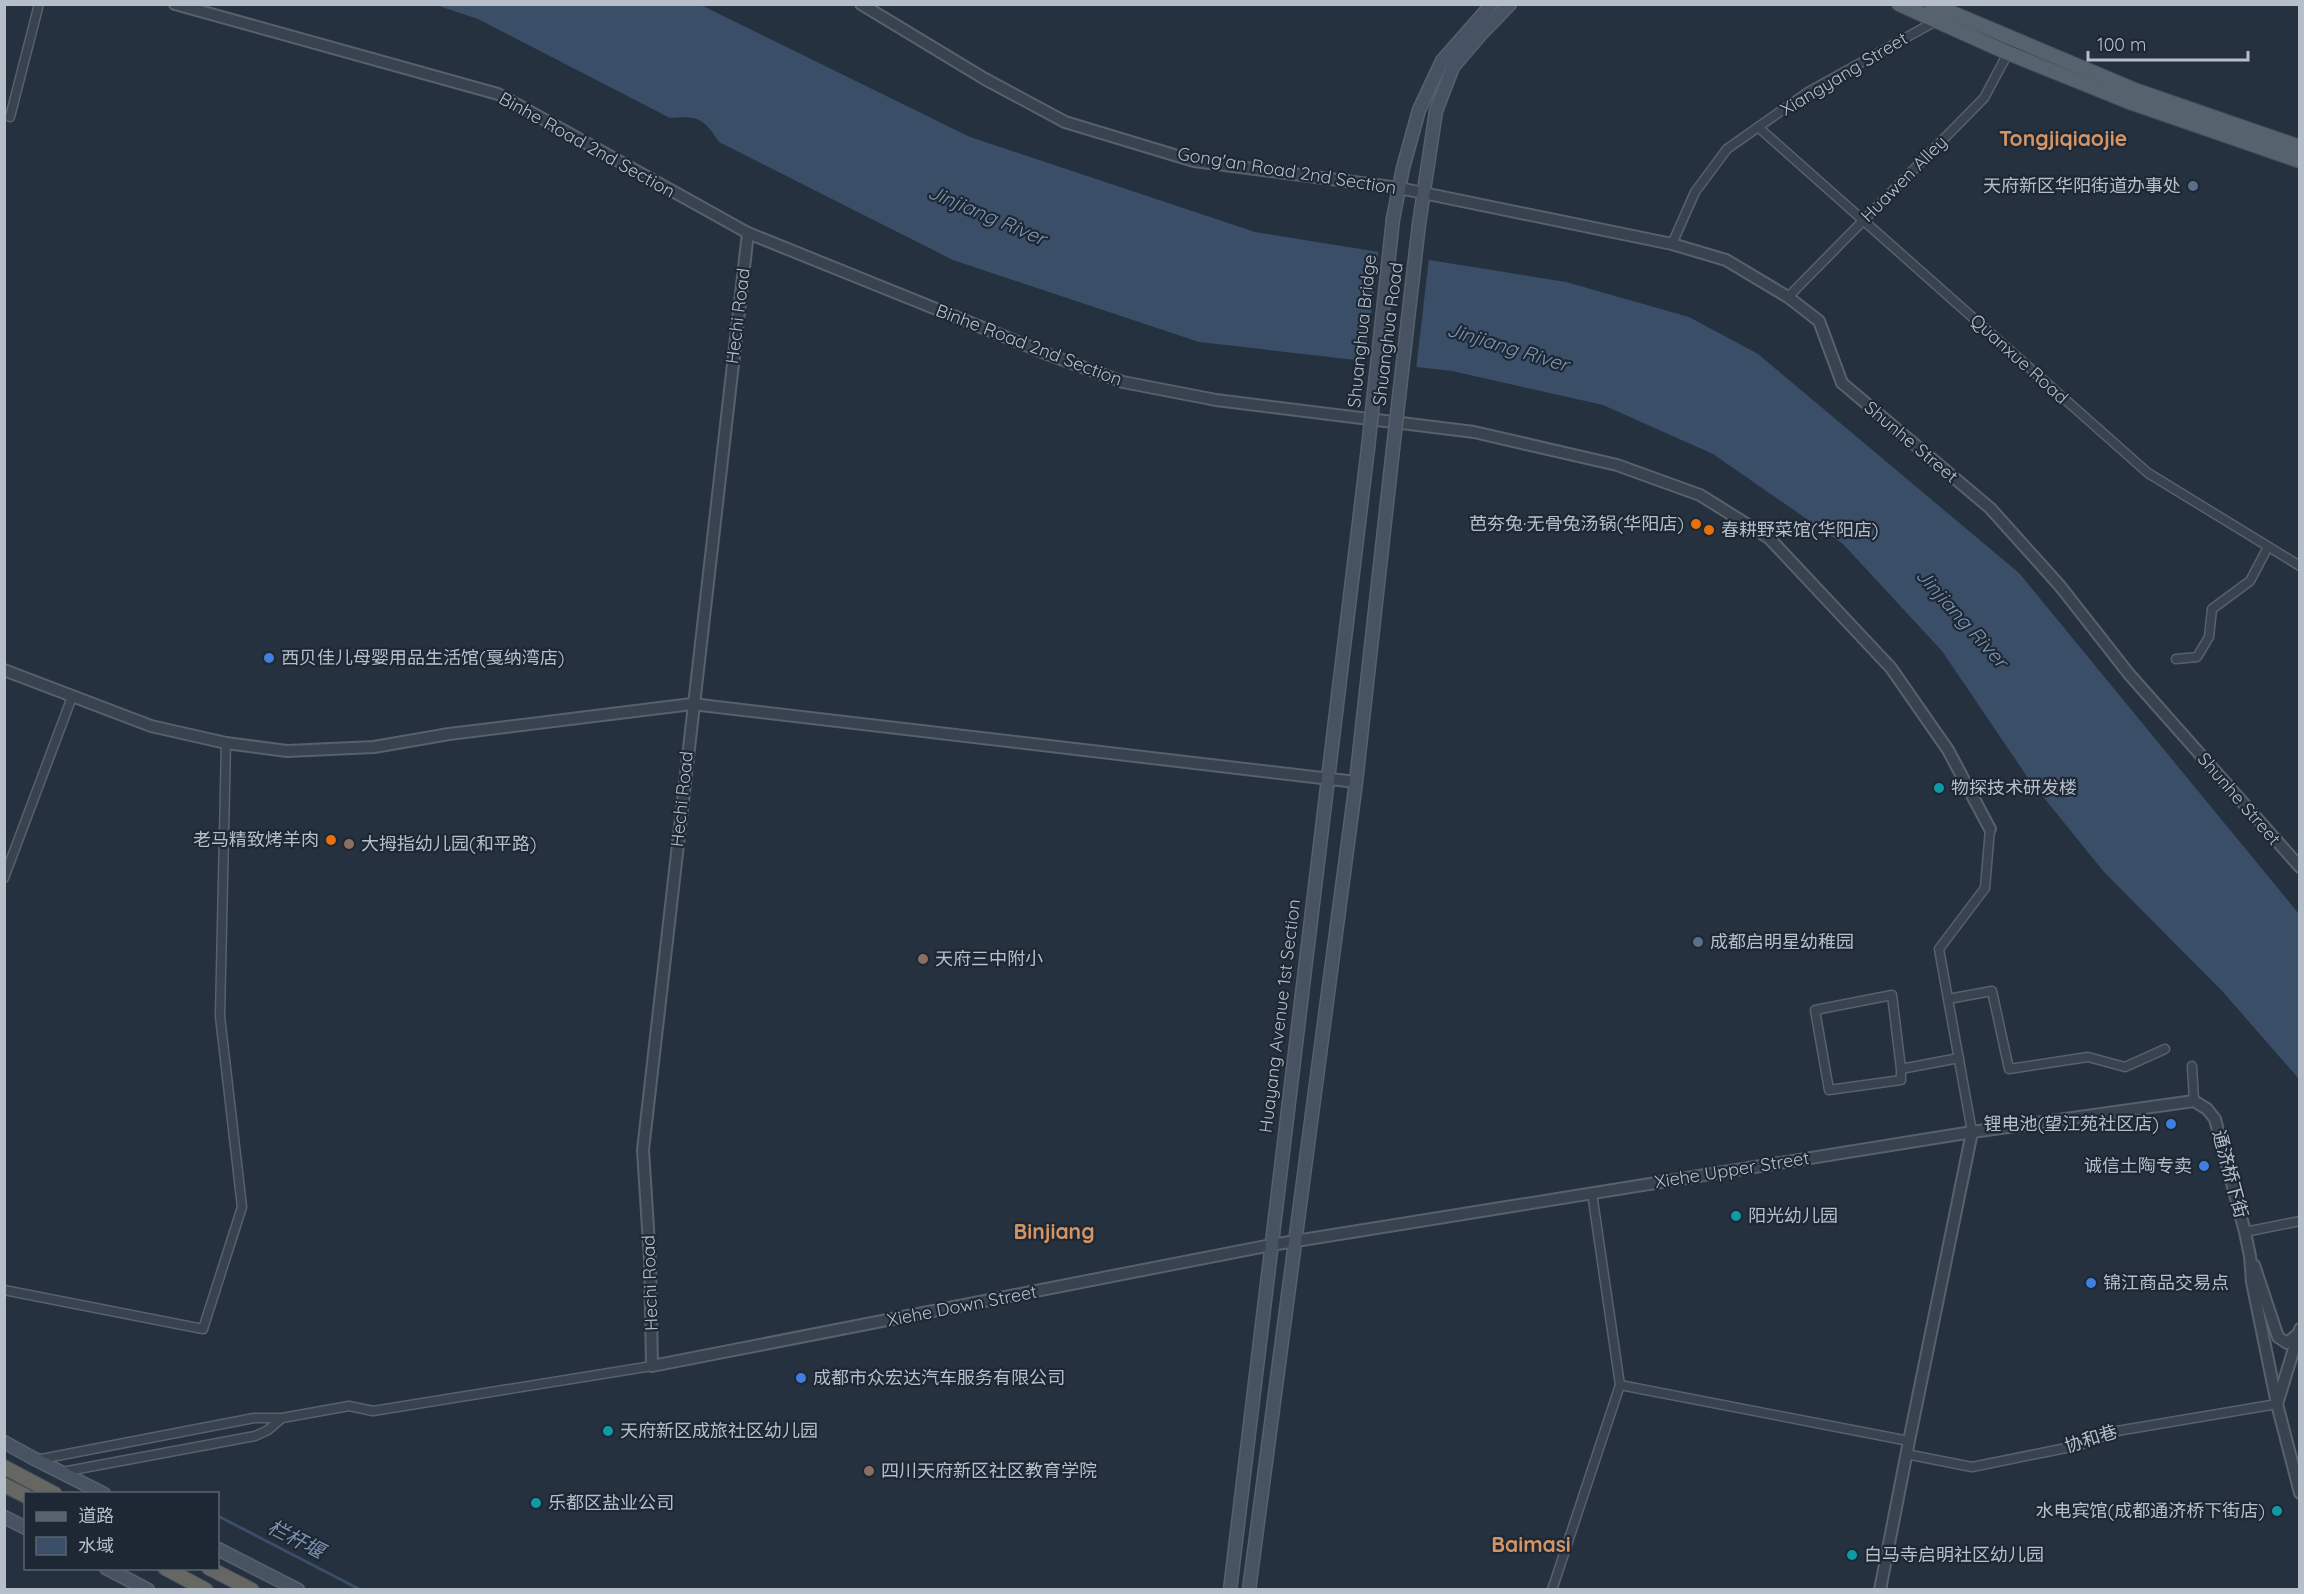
<svg xmlns="http://www.w3.org/2000/svg" width="2304" height="1594" viewBox="0 0 2304 1594" font-family="Quicksand,'Noto Sans SC',sans-serif">
	<rect width="100%" height="100%" fill="#25313f"/>
	<path fill="#3b4e68" d="M436,5H701L970,137L1255,232L1566,282L1689,317L1758,354L2019,573L2299,914V1079L2223,992L2104,872L2028,778L1942,651L1843,544L1713,454L1603,405L1452,371L1199,342L953,260L719,142C704,119 699,115 670,118L478,19Z"/>
	<path fill="#25313f" d="M1379,249L1429,257L1416,370L1365,364Z"/>
	<g fill="none" stroke-linecap="round" stroke-linejoin="round">
		<path stroke="#3b4e68" stroke-width="3" d="M218,1516L361,1590"/>
		<g stroke="#57616d" stroke-width="11">
			<g id="minor">
				<path d="M10,117L39,4"/>
				<path d="M1758,127L2148,473L2300,566"/>
				<path d="M1672,244L1695,192L1727,149L1808,92L1936,21"/>
				<path d="M1788,297L1984,98L2008,53"/>
				<path d="M2176,659L2197,657L2209,637L2212,609L2250,581L2268,547"/>
				<path d="M4,878L72,697"/>
				<path d="M1948,999L1992,991L2009,1069L2088,1057L2125,1067L2165,1049"/>
				<path d="M2192,1066L2194,1101"/>
				<path d="M1901,1069L1892,995L1815,1010L1829,1090L1901,1080V1069L1959,1058"/>
				<path d="M1972,1132L1939,949L1985,888L1990,829"/>
				<path d="M2245,1232L2300,1221"/>
				<path d="M4,1290L203,1329L242,1207L220,1016L226,743"/>
				<path d="M1620,1385L1909,1441"/>
				<path d="M282,1418L349,1406L373,1411L652,1366"/>
				<path d="M1906,1454L1972,1467L2076,1446L2117,1431L2277,1404"/>
				<path d="M36,1460L254,1418H282L268,1430L255,1436L62,1472"/>
				<path d="M1552,1590L1620,1385L1592,1193"/>
			</g>
		</g>
		<g stroke="#57616d" stroke-width="14">
			<g id="tertiary">
				<path d="M175,4L498,94L748,233L1050,355L1123,382L1216,400L1474,432L1617,465L1700,495L1769,538L1891,668L1948,750L1990,829"/>
				<path d="M861,4L985,79L1065,122L1194,161L1399,188L1672,244L1726,260L1788,297L1819,321L1842,383L1990,508L2060,586L2129,674L2300,867"/>
				<path d="M748,233L643,1150L650,1260L652,1366L1271,1245L1972,1132L2194,1101L2207,1109L2215,1119L2245,1232L2250,1256L2252,1282L2277,1404"/>
				<path d="M4,670L151,726L226,743L287,751L374,747L449,734L692,704L1356,782"/>
				<path d="M2254,1265L2278,1337L2287,1343L2298,1334"/>
				<path d="M2300,1329L2277,1404L2300,1493"/>
				<path d="M1880,1590L1909,1441L1972,1132"/>
			</g>
		</g>
		<g stroke="#57616d" stroke-width="15">
			<g id="secondary">
				<path d="M1393,219L1403,168L1419,110L1442,61L1492,4"/>
				<path d="M1419,224L1436,111L1453,67L1482,33L1510,4"/>
				<path d="M4,1442L31,1457L104,1494"/>
				<path d="M4,1517L26,1528"/>
				<path d="M218,1549L298,1590"/>
				<path d="M106,1568L148,1590"/>
				<path d="M1230,1590L1368,448"/>
				<path d="M1249,1590L1356,782L1393,449"/>
			</g>
		</g>
		<g stroke="#434c58" stroke-width="16">
			<g id="primary">
				<path d="M1899,4L2008,53L2132,103L2300,161"/>
				<path d="M1931,4L2135,90L2300,147"/>
			</g>
		</g>
		<g stroke="#444e5a" stroke-width="16">
			<g id="trunk">
				<path d="M4,1467L55,1494"/>
				<path d="M4,1485L26,1496"/>
				<path d="M165,1568L206,1590"/>
				<path d="M209,1568L252,1590"/>
			</g>
		</g>
		<use href="#minor" stroke="#39434f" stroke-width="8"/>
		<use href="#tertiary" stroke="#39434f" stroke-width="10"/>
		<use href="#secondary" stroke="#475262" stroke-width="12"/>
		<use href="#primary" stroke="#57626f" stroke-width="14"/>
		<use href="#trunk" stroke="#666662" stroke-width="14"/>
		<g stroke="#57616d" stroke-width="15" stroke-linecap="butt">
			<g id="secondary-bridge">
				<path d="M1368,448L1393,219"/>
				<path d="M1393,449L1419,224"/>
			</g>
		</g>
		<use href="#secondary-bridge" stroke="#475262" stroke-width="12"/>
	</g>
	<g fill="#5c6f8a" stroke="#1e2834" stroke-width="2">
		<circle cx="2193" cy="186" r="6"/>
		<circle cx="1698" cy="942" r="6"/>
	</g>
	<g fill="#e8710a" stroke="#1e2834" stroke-width="2">
		<circle cx="1696" cy="524" r="6"/>
		<circle cx="1709" cy="530" r="6"/>
		<circle cx="331" cy="840" r="6"/>
	</g>
	<g fill="#3f7fe0" stroke="#1e2834" stroke-width="2">
		<circle cx="269" cy="658" r="6"/>
		<circle cx="2171" cy="1124" r="6"/>
		<circle cx="2204" cy="1166" r="6"/>
		<circle cx="2091" cy="1283" r="6"/>
		<circle cx="801" cy="1378" r="6"/>
	</g>
	<g fill="#0f9aa8" stroke="#1e2834" stroke-width="2">
		<circle cx="1939" cy="788" r="6"/>
		<circle cx="1736" cy="1216" r="6"/>
		<circle cx="608" cy="1431" r="6"/>
		<circle cx="536" cy="1503" r="6"/>
		<circle cx="2277" cy="1511" r="6"/>
		<circle cx="1852" cy="1555" r="6"/>
	</g>
	<g fill="#8d6e63" stroke="#1e2834" stroke-width="2">
		<circle cx="349" cy="844" r="6"/>
		<circle cx="923" cy="959" r="6"/>
		<circle cx="869" cy="1471" r="6"/>
	</g>
	<g text-anchor="middle" stroke-width="4.5" stroke-linejoin="round" paint-order="stroke">
		<g font-size="18" fill="#b6beca" stroke="#1e2834">
			<text transform="translate(1844 74) rotate(-31)" y="6">Xiangyang Street</text>
			<text transform="translate(587 145) rotate(29)" y="6">Binhe Road 2nd Section</text>
			<text transform="translate(1287 171) rotate(9)" y="6">Gong'an Road 2nd Section</text>
			<text transform="translate(1904 179) rotate(-45)" y="6">Huawen Alley</text>
			<text transform="translate(738 316) rotate(-83)" y="6">Hechi Road</text>
			<text transform="translate(1362 331) rotate(-84)" y="6">Shuanghua Bridge</text>
			<text transform="translate(1388 334) rotate(-83)" y="6">Shuanghua Road</text>
			<text transform="translate(1029 345) rotate(21)" y="6">Binhe Road 2nd Section</text>
			<text transform="translate(2019 359) rotate(42)" y="6">Quanxue Road</text>
			<text transform="translate(1911 442) rotate(40)" y="6">Shunhe Street</text>
			<text transform="translate(682 799) rotate(-84)" y="6">Hechi Road</text>
			<text transform="translate(2239 799) rotate(49)" y="6">Shunhe Street</text>
			<text transform="translate(1280 1016) rotate(-83)" y="6">Huayang Avenue 1st Section</text>
			<text transform="translate(1732 1170) rotate(-9)" y="6">Xiehe Upper Street</text>
			<text transform="translate(2230 1174) rotate(75)" y="6">通济桥下街</text>
			<text transform="translate(650 1283) rotate(-92)" y="6">Hechi Road</text>
			<text transform="translate(962 1306) rotate(-11)" y="6">Xiehe Down Street</text>
			<text transform="translate(2091 1439) rotate(-17)" y="6">协和巷</text>
		</g>
		<g font-size="18" fill="#b6beca" stroke="#1e2834" text-anchor="start">
			<text x="2181" y="192" text-anchor="end">天府新区华阳街道办事处</text>
			<text x="1684" y="530" text-anchor="end">芭夯兔·无骨兔汤锅(华阳店)</text>
			<text x="1721" y="536">春耕野菜馆(华阳店)</text>
			<text x="281" y="664">西贝佳儿母婴用品生活馆(戛纳湾店)</text>
			<text x="1951" y="794">物探技术研发楼</text>
			<text x="319" y="846" text-anchor="end">老马精致烤羊肉</text>
			<text x="361" y="850">大拇指幼儿园(和平路)</text>
			<text x="1710" y="948">成都启明星幼稚园</text>
			<text x="935" y="965">天府三中附小</text>
			<text x="2159" y="1130" text-anchor="end">锂电池(望江苑社区店)</text>
			<text x="2192" y="1172" text-anchor="end">诚信土陶专卖</text>
			<text x="1748" y="1222">阳光幼儿园</text>
			<text x="2103" y="1289">锦江商品交易点</text>
			<text x="813" y="1384">成都市众宏达汽车服务有限公司</text>
			<text x="620" y="1437">天府新区成旅社区幼儿园</text>
			<text x="881" y="1477">四川天府新区社区教育学院</text>
			<text x="548" y="1509">乐都区盐业公司</text>
			<text x="2265" y="1517" text-anchor="end">水电宾馆(成都通济桥下街店)</text>
			<text x="1864" y="1561">白马寺启明社区幼儿园</text>
		</g>
		<g font-size="20" font-style="italic" fill="#7d94b1" stroke="#1e2834">
			<text transform="translate(987 215) rotate(23)" y="7">Jinjiang River</text>
			<text transform="translate(1508 347) rotate(17)" y="7">Jinjiang River</text>
			<text transform="translate(1962 618) rotate(48)" y="7">Jinjiang River</text>
			<text transform="translate(296 1539) rotate(27)" y="7">栏杆堰</text>
		</g>
		<g font-size="21" font-weight="bold" fill="#d49566" stroke="#1e2834">
			<text x="2063" y="146">Tongjiqiaojie</text>
			<text x="1054" y="1239">Binjiang</text>
			<text x="1531" y="1552">Baimasi</text>
		</g>
	</g>
	<rect width="2304" height="1594" fill="none" stroke="#b6beca" stroke-width="12"/>
	<rect x="24" y="1492" width="195" height="78" fill="#1e2834" stroke="#5b6470" stroke-width="1.5"/>
	<rect x="36" y="1512" width="30" height="9" fill="#57626f" stroke="#5b6470" stroke-width="1.5"/>
	<text x="78" y="1522" font-size="18" fill="#b6beca">道路</text>
	<rect x="36" y="1537" width="30" height="18" fill="#3b4e68" stroke="#5b6470" stroke-width="1.5"/>
	<text x="78" y="1552" font-size="18" fill="#b6beca">水域</text>
	<path d="M2088 51v9h160v-9" fill="none" stroke="#b6beca" stroke-width="3"/>
	<text x="2097" y="51" font-size="18" fill="#b6beca" stroke="#1e2834" stroke-width="4.5" paint-order="stroke">100 m</text>
</svg>
